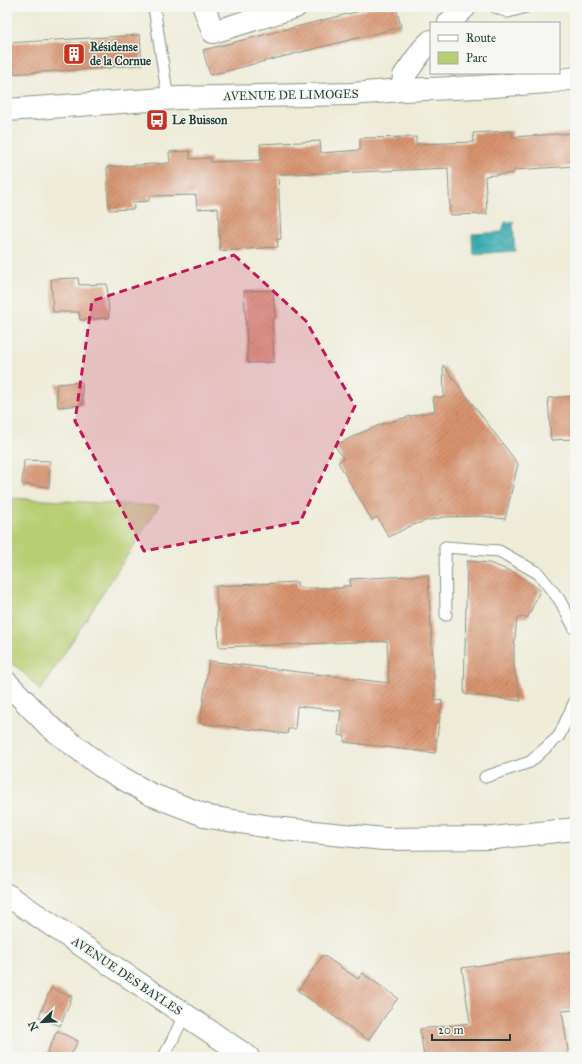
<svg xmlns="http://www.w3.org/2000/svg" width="582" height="1064" viewBox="0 0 582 1064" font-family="'IM FELL Great Primer',serif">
	<defs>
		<pattern id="water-waves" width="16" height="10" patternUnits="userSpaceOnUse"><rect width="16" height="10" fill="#39abb1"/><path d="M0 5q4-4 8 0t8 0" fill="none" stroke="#2f8c91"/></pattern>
		<pattern id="building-hatch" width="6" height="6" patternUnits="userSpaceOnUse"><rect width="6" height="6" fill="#d8936e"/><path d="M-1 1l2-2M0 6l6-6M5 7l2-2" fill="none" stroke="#af795b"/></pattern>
	</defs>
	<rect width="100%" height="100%" fill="#f6f6f2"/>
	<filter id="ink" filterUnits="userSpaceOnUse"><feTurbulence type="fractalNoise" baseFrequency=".025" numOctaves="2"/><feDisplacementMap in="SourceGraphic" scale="8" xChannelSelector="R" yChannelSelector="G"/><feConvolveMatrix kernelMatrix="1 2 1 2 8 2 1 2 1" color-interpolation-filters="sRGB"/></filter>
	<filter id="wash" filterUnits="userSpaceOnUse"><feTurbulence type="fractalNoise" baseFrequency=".012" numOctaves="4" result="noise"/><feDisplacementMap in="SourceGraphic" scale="16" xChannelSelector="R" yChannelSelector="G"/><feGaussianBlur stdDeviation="0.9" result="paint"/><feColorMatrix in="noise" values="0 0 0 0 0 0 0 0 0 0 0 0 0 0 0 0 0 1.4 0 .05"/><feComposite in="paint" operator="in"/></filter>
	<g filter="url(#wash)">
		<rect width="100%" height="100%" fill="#eeebd7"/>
		<path fill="#b8ce72" stroke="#6c8653" d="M7,498L159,506L40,691C30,679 21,668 7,661Z"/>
		<path fill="url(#water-waves)" stroke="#2c7472" d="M505,222H513L515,251L473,254L472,234L502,232Z"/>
		<g id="blocks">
			<g fill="url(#building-hatch)">
				<path d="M376,7H396L401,27L210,75L203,50Z"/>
				<path d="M140,35L142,65L112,67V68L7,74V43Z"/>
				<path d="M512,131V137L575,133V166L514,170V173L485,176L487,214L450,215L448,168L336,173L278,174L281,239H277L278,247L220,251L218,208L197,209L196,195L149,196V201L133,202L134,209L109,210L107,167L170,163L169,152L190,151V159L211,158V162L261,160L260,144L320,141L321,153L360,150V138L416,137V144L474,142L473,133Z"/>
				<path d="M78,278L79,285L107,284L109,318L80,320L79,312H53L51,279Z"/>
				<path d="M273,290L275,318L272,320L274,362L248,363L244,291Z"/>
				<path d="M443,365L518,464L505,519L482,516L444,517L425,521L408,527L389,537L377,517L372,520L338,462L344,459L335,446L354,436L382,424L411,416L435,411L433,397H444Z"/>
				<path d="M82,382L83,405L58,407L56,384Z"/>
				<path d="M575,396V439L551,440L548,398Z"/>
				<path d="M24,460L50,461L49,487L22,484Z"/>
				<path d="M467,561L489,563L508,570L517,574L540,590L528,617L517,618L514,647V668L521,701L464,694Z"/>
				<path d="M428,575L435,701L442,700L435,753L344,742L345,736L338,735L341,711L297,706L295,729H288L287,734L200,723L209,661L389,683L387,641L219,647L216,586L297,582L298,588H343V586H351L350,579Z"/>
				<path d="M575,951V1010L562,1011L569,1057H424L420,1029L470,1023L462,968Z"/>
				<path d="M323,955L358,979L362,973L398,998L368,1040L298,991Z"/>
				<path d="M51,988L72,997L60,1026L39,1017Z"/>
				<path d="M57,1031L78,1041L70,1057H45Z"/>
			</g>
		</g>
	</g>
	<g filter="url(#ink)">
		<use href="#blocks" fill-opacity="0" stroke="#869486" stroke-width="1"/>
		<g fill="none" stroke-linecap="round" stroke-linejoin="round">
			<g stroke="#869486" stroke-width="13">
				<g id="service">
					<path d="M154,7L168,99"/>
					<path d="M495,7L508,12L526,7"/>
					<path d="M446,615L445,547L499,551L538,573L559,599L575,629"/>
					<path d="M485,777L530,762L559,736L575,701"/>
					<path d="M164,1057L185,1014"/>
				</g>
			</g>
			<g stroke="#869486" stroke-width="24">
				<g id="minor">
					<path d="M204,7L213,32L295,7"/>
					<path d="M449,23L465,7"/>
					<path d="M402,90L404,76L423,49L431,41"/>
				</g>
			</g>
			<g stroke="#869486" stroke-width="24">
				<g id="secondary">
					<path d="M7,110L178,98L351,94L402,90L478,87L548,82L575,78"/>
					<path d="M7,683L50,727L101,766L150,794L209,817L283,829L384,839L494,838L575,829"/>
					<path d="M7,895L248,1057"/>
				</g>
			</g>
			<use href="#service" stroke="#fff" stroke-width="11"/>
			<use href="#minor" stroke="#fff" stroke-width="22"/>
			<use href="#secondary" stroke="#fff" stroke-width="22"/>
		</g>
	</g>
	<path fill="#c2185b" fill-opacity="0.2" stroke="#c2185b" stroke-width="3" stroke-dasharray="8 5" stroke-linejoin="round" d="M234,255L306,321L355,406L300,522L144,551L75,421L92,301Z"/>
	<defs>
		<g id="building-square" transform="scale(1.15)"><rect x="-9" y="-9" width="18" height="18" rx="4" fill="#c8321e" stroke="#f6f6f2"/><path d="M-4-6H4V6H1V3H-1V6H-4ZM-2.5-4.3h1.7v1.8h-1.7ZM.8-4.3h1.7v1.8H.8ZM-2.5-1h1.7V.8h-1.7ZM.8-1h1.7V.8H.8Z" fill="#fff"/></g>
		<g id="bus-square" transform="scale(1.15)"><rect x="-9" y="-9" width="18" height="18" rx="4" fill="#c8321e" stroke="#f6f6f2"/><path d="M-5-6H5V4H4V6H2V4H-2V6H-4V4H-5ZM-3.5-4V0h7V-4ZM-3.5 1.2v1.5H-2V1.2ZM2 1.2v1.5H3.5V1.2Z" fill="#fff"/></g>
	</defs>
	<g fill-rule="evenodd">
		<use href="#building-square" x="74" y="54"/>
		<use href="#bus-square" x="157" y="120"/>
	</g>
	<g text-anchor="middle" stroke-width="3" stroke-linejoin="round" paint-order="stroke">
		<g font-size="12" font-weight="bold" fill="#1f3d34" stroke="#f6f6f2" text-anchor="start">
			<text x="90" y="51">Résidense<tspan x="90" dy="14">de la Cornue</tspan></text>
			<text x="172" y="124">Le Buisson</text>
		</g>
		<g font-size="12" fill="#1f3d34" stroke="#f6f6f2">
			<text transform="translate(291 95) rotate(-1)" y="4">AVENUE DE LIMOGES</text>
			<text transform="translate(127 976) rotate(34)" y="4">AVENUE DES BAYLES</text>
		</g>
	</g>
	<rect width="582" height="1064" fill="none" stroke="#f6f6f2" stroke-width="24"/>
	<rect x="430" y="22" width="130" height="52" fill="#f6f6f2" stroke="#a0aca6"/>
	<rect x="438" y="35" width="20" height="6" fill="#ffffff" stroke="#a0aca6"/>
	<text x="466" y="42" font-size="12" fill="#1f3d34">Route</text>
	<rect x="438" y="52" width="20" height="12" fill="#b8ce72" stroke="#a0aca6"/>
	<text x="466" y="62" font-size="12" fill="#1f3d34">Parc</text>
	<g transform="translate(42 1022) rotate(246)" stroke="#f6f6f2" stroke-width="3" paint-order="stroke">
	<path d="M0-3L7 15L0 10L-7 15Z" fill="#1f3d34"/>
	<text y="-6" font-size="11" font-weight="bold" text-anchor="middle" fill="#1f3d34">N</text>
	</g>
	<path d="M432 1034v6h78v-6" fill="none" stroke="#1f3d34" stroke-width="2"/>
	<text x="438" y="1034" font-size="12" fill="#1f3d34" stroke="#f6f6f2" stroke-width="3" paint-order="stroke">20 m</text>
</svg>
